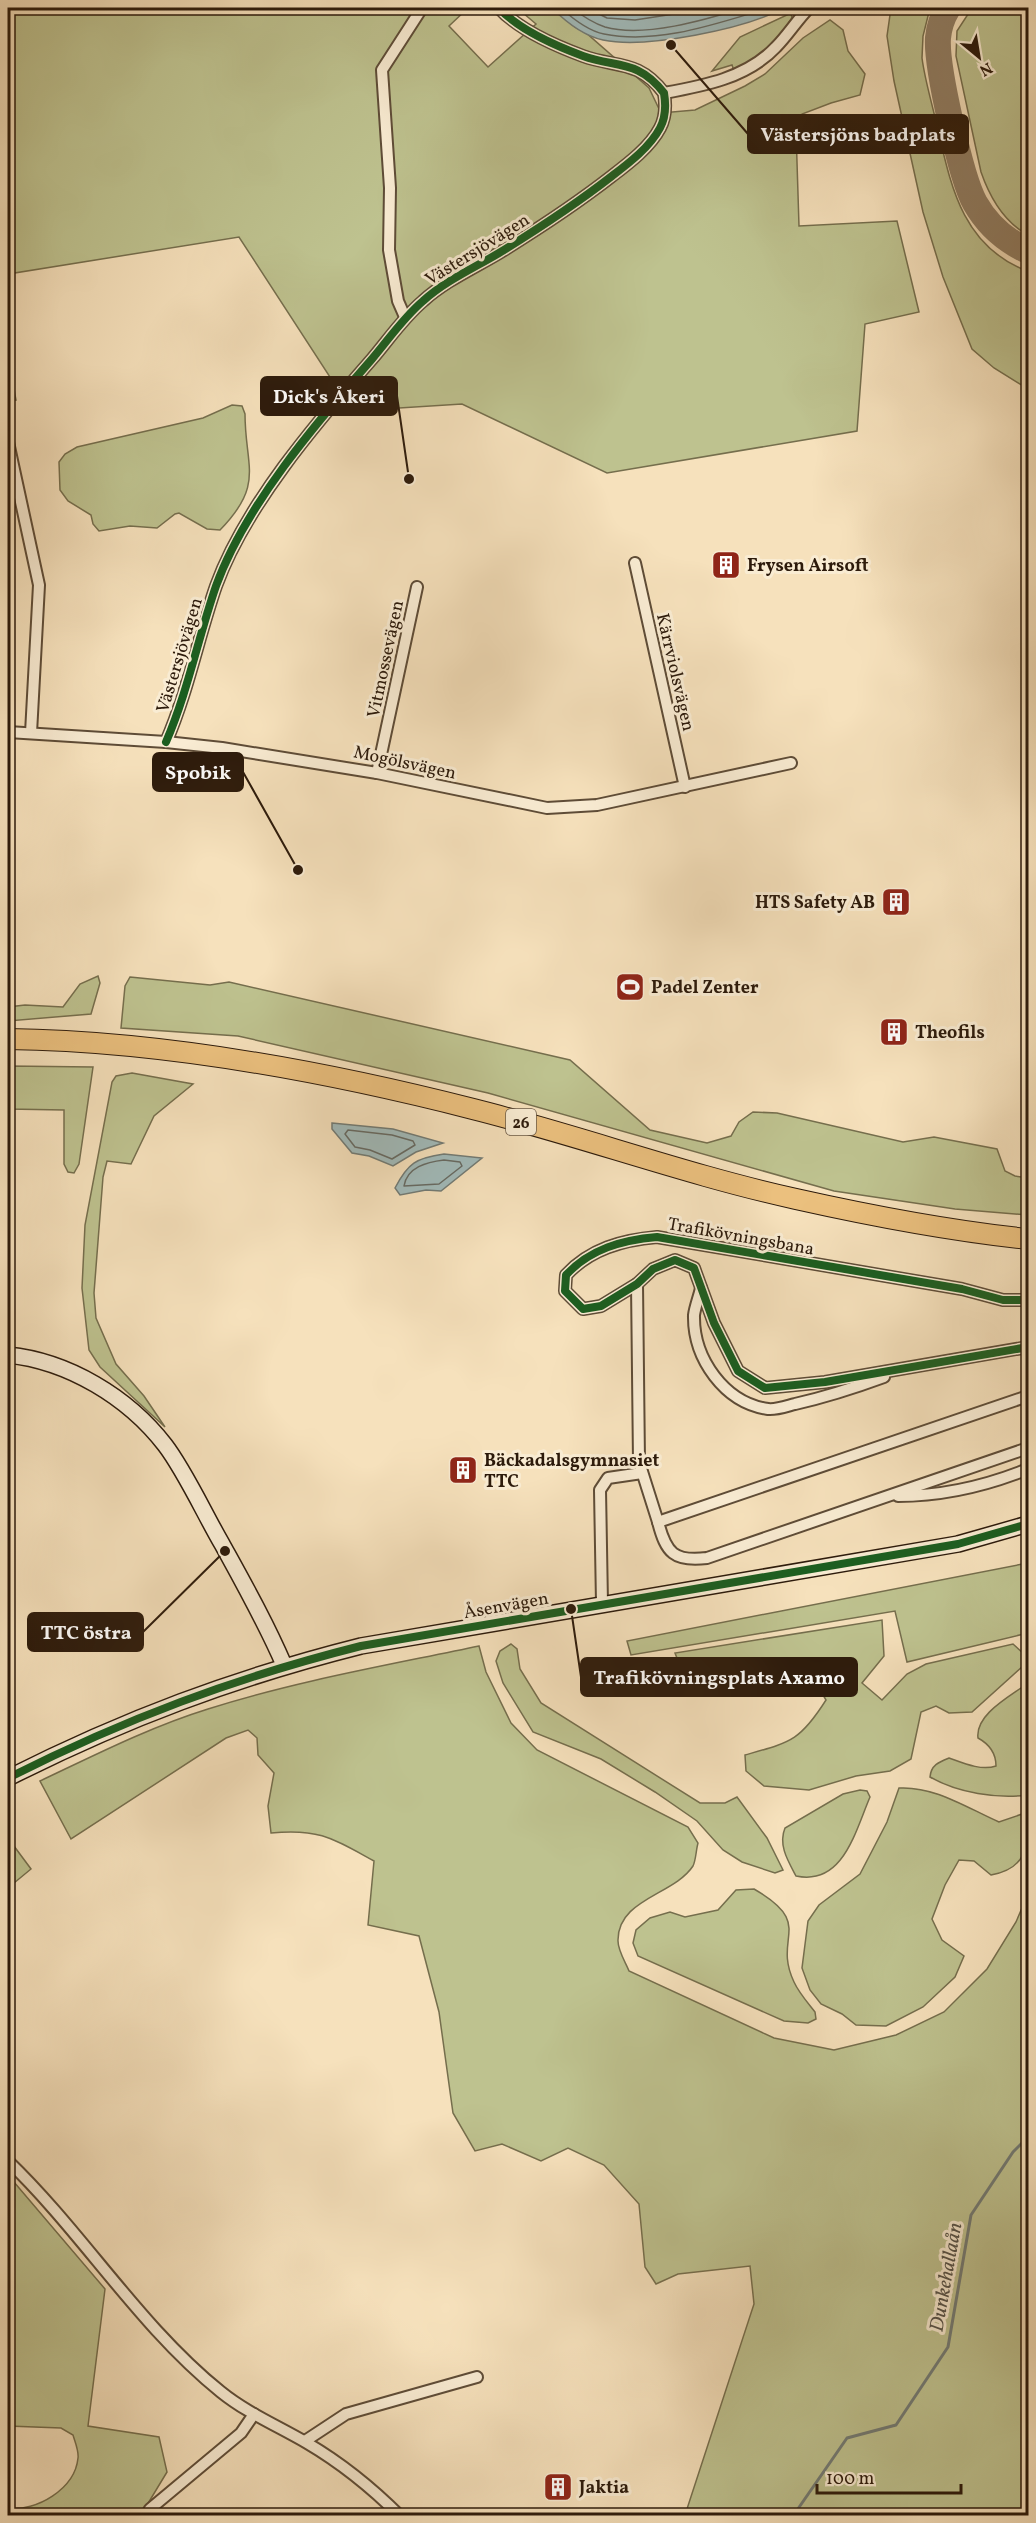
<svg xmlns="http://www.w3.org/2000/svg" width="1036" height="2523" viewBox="0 0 1036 2523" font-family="Vollkorn,serif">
	<rect width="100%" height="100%" fill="#f6e1bc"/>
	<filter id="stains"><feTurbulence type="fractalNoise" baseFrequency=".00333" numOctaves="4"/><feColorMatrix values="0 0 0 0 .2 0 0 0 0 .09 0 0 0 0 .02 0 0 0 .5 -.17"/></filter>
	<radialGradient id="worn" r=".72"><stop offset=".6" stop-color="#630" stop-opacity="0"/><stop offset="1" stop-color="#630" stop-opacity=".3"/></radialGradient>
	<g fill="#bec28f" stroke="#756e4d" stroke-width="1.5">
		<path d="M8,8H468L449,26L488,67L536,24L523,13V8H552L575,27L585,32L649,88L661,113L695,110L745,86L765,74L803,38L830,20L843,30L848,51L865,74L860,95L831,103L802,114L796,130L799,226L897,221L919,312L865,324L857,431L607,473L462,404L352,411L239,237L8,274Z"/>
		<path d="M891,8H930L923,36L922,58C925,81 932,103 937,126C951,186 962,246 1027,271L1028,389L994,368L972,349L943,277L923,212L894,81L887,36Z"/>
		<path d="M972,8H1028V235C1004,222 990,198 981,172L956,56L957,31Z"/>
		<path d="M791,13L792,18L771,48L734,71L732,65L712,71L740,37Z"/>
		<path d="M8,358L16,400L8,401Z"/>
		<path d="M232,405L242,406L245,414C245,467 265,484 220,530L207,529L179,513L175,514L157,528L130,526L99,531L93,524L91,515L68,501L60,490L59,462L65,454L77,447L203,418Z"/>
		<path d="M98,976L100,983L91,1014L8,1021V1007L25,1005L63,1007L80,984Z"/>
		<path d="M130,977L210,985L229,982L570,1060L650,1130L707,1143L731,1136L739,1122L753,1112L777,1113L903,1142L934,1137L997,1149L1005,1171L1015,1176L1028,1178V1215L955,1209L834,1191L488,1093L238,1036L121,1028L125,986Z"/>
		<path d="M8,1066L93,1067L79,1164L74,1173L68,1172L64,1164V1110L8,1109Z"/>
		<path d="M132,1073L193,1084L154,1116L131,1164L107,1161L103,1177L94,1293L96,1318L116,1364L144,1396L165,1427L100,1367L89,1350L82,1288L85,1225L112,1082L116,1076Z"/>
		<path d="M1028,1563V1633L907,1662L895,1611L631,1655L627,1641Z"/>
		<path d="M882,1620L884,1656L862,1683L882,1700L907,1674L926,1664L1013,1644L1025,1655L1023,1666L972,1712L949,1713L936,1706L921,1712L911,1759L890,1771L856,1776L809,1790L764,1786L746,1771L745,1755C791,1742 800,1741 826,1700L812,1676L704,1685L681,1668L675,1653Z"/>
		<path d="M511,1644L517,1649L520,1669L541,1703L700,1803H725L737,1797L767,1838L783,1870L775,1873L742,1862L723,1850L697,1821L655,1792L601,1759L533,1732L503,1683L496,1661L500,1651Z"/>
		<path d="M479,1646L486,1672L511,1723L537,1750L688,1827L698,1843C696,1850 696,1860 693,1866C674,1895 617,1899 618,1941C618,1951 626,1963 629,1971L774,2038L834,2050L896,2035L944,2012L987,1969L1016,1922L1028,1894V2515H685L754,2304L750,2266L678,2274L656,2284L645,2267L639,2204L604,2165L568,2148L541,2161L502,2144L475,2151L453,2113L439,2012L419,1936L368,1925L374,1861C334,1839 319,1828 271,1833L268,1806L274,1773L258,1755L257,1738L248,1730L226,1738L71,1839L40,1781C95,1755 150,1727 208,1709C296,1681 389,1665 479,1646Z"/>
		<path d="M1028,1683V1795C997,1799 958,1793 930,1777C931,1765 939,1762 949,1758C963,1763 981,1771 996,1766C996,1753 989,1744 978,1738C975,1714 1011,1696 1028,1683Z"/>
		<path d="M899,1788C935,1786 967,1808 999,1822L1025,1813L1028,1817C1029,1848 1025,1869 991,1875L974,1861L959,1860L945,1885L932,1919L942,1940L964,1956L955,1977L923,2007L886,2026L856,2025L842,2014L821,2004L810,1990L802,1968L808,1921L819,1905L860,1874L887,1822Z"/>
		<path d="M860,1790L867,1791L870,1797C855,1832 843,1886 796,1876C788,1861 778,1845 785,1828L843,1794Z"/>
		<path d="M8,1838L31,1869L8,1888Z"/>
		<path d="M754,1889C816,1925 772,1936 794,1982C799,1993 808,2003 815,2012L816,2019L808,2023L784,2021L638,1956L633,1943L636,1930L650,1918L670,1912L685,1917L718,1910L736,1890Z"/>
		<path d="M8,2175L105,2289L88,2426L159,2437L167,2472L141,2515H8V2508C36,2512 75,2489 78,2458C79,2451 75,2442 73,2435L61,2428L8,2426Z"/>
	</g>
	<g fill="#a1bbbb" stroke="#727b75" stroke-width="1.5">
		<path d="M552,8H784C745,29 646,49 603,40C584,36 565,21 552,8Z"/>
		<path d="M332,1123L393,1129L443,1143L416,1152L393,1166L369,1156L352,1153L332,1129Z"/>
		<path d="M444,1154L482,1158L441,1191L426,1190L400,1195L395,1188C408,1163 416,1158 444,1154Z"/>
	</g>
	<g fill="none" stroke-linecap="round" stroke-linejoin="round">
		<g stroke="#666a63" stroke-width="1.5">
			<path d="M561,8C572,18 588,31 604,34C659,45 718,23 769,8"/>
			<path d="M572,8C581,15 593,23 605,27C644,38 705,20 743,8"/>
			<path d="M587,8L607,18L635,20L713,8"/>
			<path d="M348,1130L392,1135L413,1141L415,1145L392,1159L370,1150L355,1147L345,1134Z"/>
			<path d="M444,1160L460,1162L462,1166L439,1184L404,1186C407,1167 427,1162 444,1160Z"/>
		</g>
		<path stroke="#727b75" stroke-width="3" d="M793,2516L847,2438L896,2425L948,2347L971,2215L1013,2152L1028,2137"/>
		<path stroke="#917e64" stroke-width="26" d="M948,8C943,16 939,27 938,38C936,66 961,178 975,203C987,224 1006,241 1028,251"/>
		<g stroke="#5e4c37" stroke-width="14">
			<g id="street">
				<path d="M664,93C703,86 747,78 776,47C788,35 797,20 809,8"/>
				<path d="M405,317L398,301L389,250L390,188L382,70L422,8"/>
				<path d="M8,442L39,585L31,733"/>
				<path d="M635,563L685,787"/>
				<path d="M8,732L166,742L222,748L377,773L547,808L597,805L791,763"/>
				<path d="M166,742C188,691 198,638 216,586C245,506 316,423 372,359C389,339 403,318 423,301C445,281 474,268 499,253C538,229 576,204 612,176C629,163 650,147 660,128C666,117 666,105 664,93C638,59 616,68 583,56C556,46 518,29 499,8"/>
				<path d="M377,773L417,587"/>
				<path d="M637,1284L639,1462L658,1522"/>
				<path d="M701,1288C699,1297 695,1307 694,1315C693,1359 725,1403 768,1409C776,1410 787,1406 795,1404C826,1397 854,1388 884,1377"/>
				<path d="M1028,1300H1003L962,1289L657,1237C622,1240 590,1249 566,1275L565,1291L583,1309L601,1306L637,1284L653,1269L675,1260L694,1268L714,1323L738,1371L765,1388L825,1382L1028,1347"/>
				<path d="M1028,1396L658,1522C666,1553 674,1562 707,1558L1028,1448"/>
				<path d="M898,1496C943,1496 986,1486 1028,1469"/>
				<path d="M602,1603L600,1490L608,1478L642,1473"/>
				<path d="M8,2161C83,2233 139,2326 221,2392C247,2413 278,2426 307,2443C341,2463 372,2488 400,2516"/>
				<path d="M305,2441L346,2414L477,2377"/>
				<path d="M146,2516L150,2509L241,2433L254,2414"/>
			</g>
		</g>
		<g stroke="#2c1a0b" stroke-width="18">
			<g id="secondary">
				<path d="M8,1355C68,1361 128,1397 165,1445C185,1471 205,1515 222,1544C244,1584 266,1623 284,1665"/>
				<path d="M8,1778C125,1719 234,1678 361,1646L958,1544L1028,1524"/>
			</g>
		</g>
		<g stroke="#2c1a0b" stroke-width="22">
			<path id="highway" d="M8,1039C162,1041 324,1071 473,1109C581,1136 687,1175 796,1199C872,1216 951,1231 1028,1239"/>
		</g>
		<use href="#street" stroke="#f9ecd3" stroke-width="10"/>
		<use href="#secondary" stroke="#f9ecd3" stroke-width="15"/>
		<use href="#highway" stroke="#ebc07e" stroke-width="20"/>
		<g stroke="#f9ecd3" stroke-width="11">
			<g id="cycleway">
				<path d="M166,742C188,691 198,638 216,586C245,506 316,423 372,359C389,339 403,318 423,301C445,281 474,268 499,253C538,229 576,204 612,176C629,163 650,147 660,128C666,117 666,105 664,93C638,59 616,68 583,56C556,46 518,29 499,8"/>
				<path d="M1028,1300H1003L962,1289L657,1237C622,1240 590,1249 566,1275L565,1291L583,1309L601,1306L637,1284L653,1269L675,1260L694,1268L714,1323L738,1371L765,1388L825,1382L1028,1347"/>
				<path d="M8,1778C125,1719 234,1678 361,1646L958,1544L1028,1524"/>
			</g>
		</g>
		<use href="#cycleway" stroke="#1b5e20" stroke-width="8"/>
	</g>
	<defs>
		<g id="building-square" transform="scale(1.5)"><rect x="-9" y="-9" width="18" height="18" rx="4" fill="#8f2418" stroke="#f9ecd3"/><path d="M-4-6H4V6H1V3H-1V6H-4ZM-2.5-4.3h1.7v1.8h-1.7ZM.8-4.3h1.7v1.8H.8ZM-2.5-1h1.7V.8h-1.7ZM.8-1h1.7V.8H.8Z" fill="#fff"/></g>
		<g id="stadium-square" transform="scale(1.5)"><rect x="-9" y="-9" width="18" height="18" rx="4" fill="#8f2418" stroke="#f9ecd3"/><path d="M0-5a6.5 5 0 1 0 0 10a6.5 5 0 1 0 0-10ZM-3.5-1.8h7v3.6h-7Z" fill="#fff"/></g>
	</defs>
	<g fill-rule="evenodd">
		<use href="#building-square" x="726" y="565"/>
		<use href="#building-square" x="896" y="902"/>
		<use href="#stadium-square" x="630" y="987"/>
		<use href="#building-square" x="894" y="1032"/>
		<use href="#building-square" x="463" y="1470"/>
		<use href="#building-square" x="558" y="2487"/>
	</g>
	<g text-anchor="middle" stroke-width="6" stroke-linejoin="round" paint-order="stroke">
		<rect fill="#f9ecd3" stroke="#6a5947" stroke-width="1.5" x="506" y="1109" width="30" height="26" rx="4.5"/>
		<g font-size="16" font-weight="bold" fill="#2c1a0b">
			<text x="521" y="1128">26</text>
		</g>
		<g font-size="18" fill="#2c1a0b" stroke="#f9ecd3">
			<text transform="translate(477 249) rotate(-32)" y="6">Västersjövägen</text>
			<text transform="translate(179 655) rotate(-73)" y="6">Västersjövägen</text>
			<text transform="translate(385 659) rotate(-78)" y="6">Vitmossevägen</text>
			<text transform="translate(676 672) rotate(77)" y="6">Kärrviolsvägen</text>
			<text transform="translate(405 762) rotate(12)" y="6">Mogölsvägen</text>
			<text transform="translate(741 1236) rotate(10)" y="6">Trafikövningsbana</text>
			<text transform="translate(506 1605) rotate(-10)" y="6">Åsenvägen</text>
		</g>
		<g font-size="18" font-weight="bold" fill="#2c1a0b" stroke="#f9ecd3" text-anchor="start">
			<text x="747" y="571">Frysen Airsoft</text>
			<text x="875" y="908" text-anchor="end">HTS Safety AB</text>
			<text x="651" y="993">Padel Zenter</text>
			<text x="915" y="1038">Theofils</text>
			<text x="484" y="1466">Bäckadalsgymnasiet<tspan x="484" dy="21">TTC</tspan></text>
			<text x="579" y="2493">Jaktia</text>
		</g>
		<g font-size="20" font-style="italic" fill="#555249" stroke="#f9ecd3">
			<text transform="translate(945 2277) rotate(-80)" y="7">Dunkehallaån</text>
		</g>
	</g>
	<path fill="none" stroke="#2c1a0b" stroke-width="2" d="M671 45L748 134M409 479L397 396M298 870L243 772M225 1551L143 1632M571 1609L581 1677"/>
	<g fill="#2c1a0b" stroke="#f9ecd3" stroke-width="2">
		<circle cx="671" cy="45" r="6"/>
		<circle cx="409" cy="479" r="6"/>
		<circle cx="298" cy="870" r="6"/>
		<circle cx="225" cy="1551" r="6"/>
		<circle cx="571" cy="1609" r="6"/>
	</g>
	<g fill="#2c1a0b" stroke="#2c1a0b" stroke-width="2">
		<rect x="748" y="115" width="220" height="38" rx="6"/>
		<rect x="261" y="377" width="136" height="38" rx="6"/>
		<rect x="153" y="753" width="90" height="38" rx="6"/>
		<rect x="28" y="1613" width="115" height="38" rx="6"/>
		<rect x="581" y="1658" width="276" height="38" rx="6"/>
	</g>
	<g font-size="20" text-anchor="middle" font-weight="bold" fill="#fff">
		<text x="858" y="141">Västersjöns badplats</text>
		<text x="329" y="403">Dick's Åkeri</text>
		<text x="198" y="779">Spobik</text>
		<text x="86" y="1639">TTC östra</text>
		<text x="719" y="1684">Trafikövningsplats Axamo</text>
	</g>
	<rect width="1036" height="2523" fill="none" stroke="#f6e1bc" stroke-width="30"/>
	<rect x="9" y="9" width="1018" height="2505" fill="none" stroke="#2c1a0b" stroke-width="3"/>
	<rect x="15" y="15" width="1006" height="2493" fill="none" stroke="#2c1a0b" stroke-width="1.5"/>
	<g transform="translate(979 57) rotate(150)" stroke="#f9ecd3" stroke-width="4.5" paint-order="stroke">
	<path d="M0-4.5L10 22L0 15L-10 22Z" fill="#2c1a0b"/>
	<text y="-9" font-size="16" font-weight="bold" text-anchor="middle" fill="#2c1a0b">N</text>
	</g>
	<path d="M817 2484v9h144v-9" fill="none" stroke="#2c1a0b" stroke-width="3"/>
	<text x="826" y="2484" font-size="18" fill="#2c1a0b" stroke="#f9ecd3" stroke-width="4.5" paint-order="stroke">100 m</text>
	<rect width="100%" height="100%" filter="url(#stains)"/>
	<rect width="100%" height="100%" fill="url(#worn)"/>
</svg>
